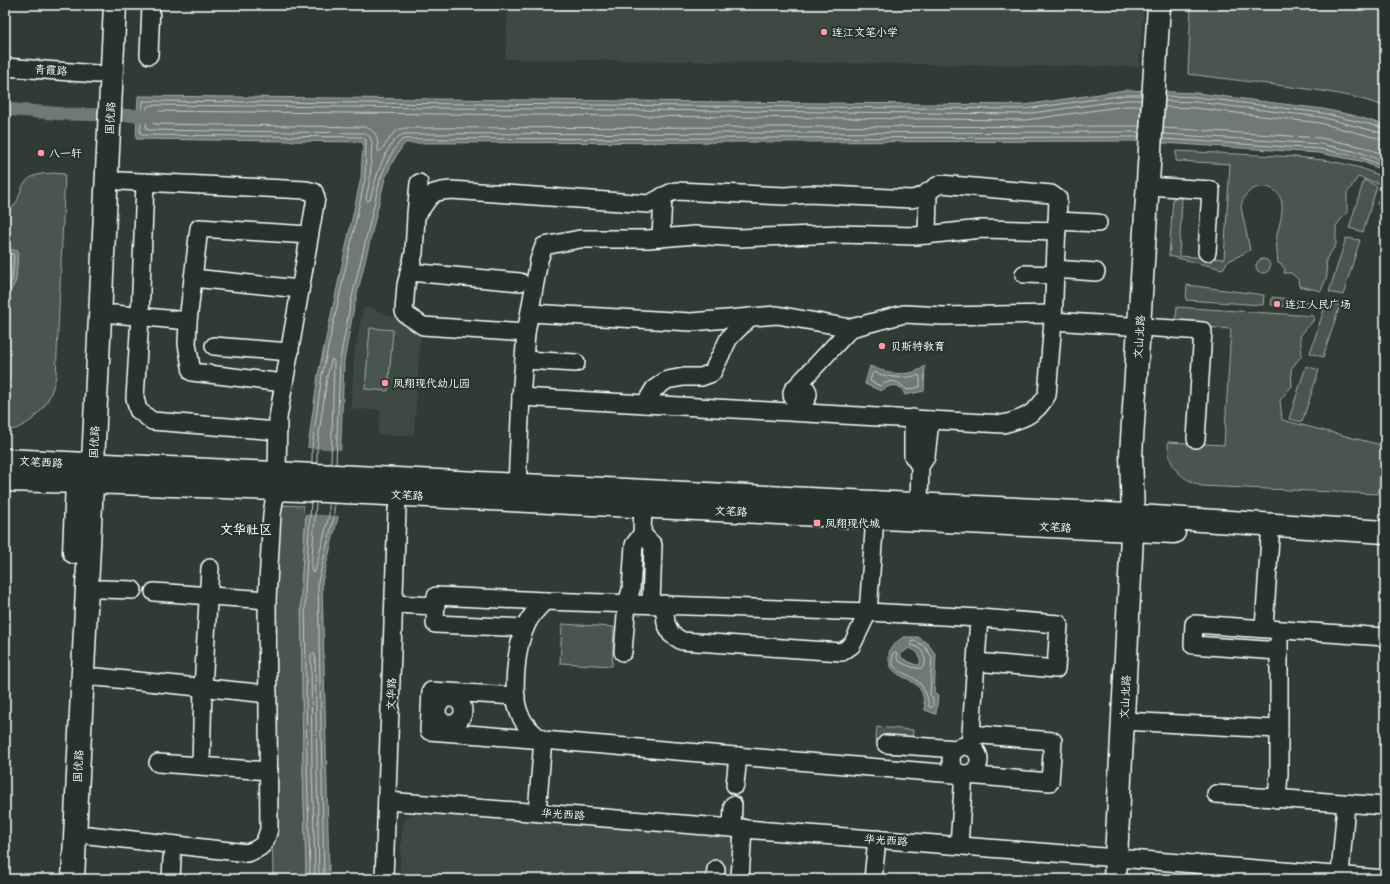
<svg xmlns="http://www.w3.org/2000/svg" width="1390" height="884" viewBox="0 0 1390 884" font-family="Mali,'LXGW WenKai TC',sans-serif">
	<rect width="100%" height="100%" fill="#2f3b35"/>
	<filter id="ink" filterUnits="userSpaceOnUse"><feTurbulence type="fractalNoise" baseFrequency=".025" numOctaves="2"/><feDisplacementMap in="SourceGraphic" scale="8" xChannelSelector="R" yChannelSelector="G"/><feConvolveMatrix kernelMatrix="1 2 1 2 8 2 1 2 1" color-interpolation-filters="sRGB"/></filter>
	<g filter="url(#ink)">
		<g fill="#3c4842">
			<path d="M508,5H1144L1139,67L505,59Z"/>
			<path d="M369,307L421,329L414,435H378L380,410L351,409L354,356L363,308Z"/>
			<path d="M417,814L729,834L736,840L734,879H399L402,829L404,821L409,816Z"/>
		</g>
		<g fill="#4a544f" stroke="#a4aaa7">
			<path d="M1191,5H1385V106L1354,97L1323,91L1188,74Z"/>
			<path d="M1176,151L1297,157L1331,161L1361,168L1385,178V205L1377,204L1383,185L1358,177L1347,193V212L1336,226V245L1326,259L1327,276L1321,291L1299,286L1298,279L1291,273H1284L1285,269L1282,265L1278,263C1277,254 1276,244 1277,235C1279,225 1283,214 1282,204C1279,180 1245,181 1241,207L1250,250L1227,262L1223,269L1169,256L1173,198H1182L1179,256L1224,259L1230,164L1176,161Z"/>
			<path d="M53,173L65,174L56,376C50,405 35,425 5,432V211C26,205 13,182 37,175C42,173 48,174 53,173Z"/>
			<path d="M1364,180L1377,186L1363,232L1349,228Z"/>
			<path d="M1346,238L1360,240L1343,295L1329,292Z"/>
			<circle cx="1263" cy="266" r="7"/>
			<path d="M1187,285L1264,295L1263,305L1186,300Z"/>
			<path d="M1272,297L1310,302V308L1271,305Z"/>
			<path d="M1326,303L1340,305L1323,357L1310,353Z"/>
			<path d="M1177,307L1314,316L1313,321L1300,336L1302,355L1291,369L1292,386L1280,400L1282,420L1385,446L1378,494L1201,486C1179,477 1168,467 1168,442L1224,445L1231,329L1175,325Z"/>
			<path d="M370,328L393,330L388,391L365,389Z"/>
			<path d="M1306,366L1319,370L1302,422L1289,419Z"/>
			<path d="M278,505L304,506V513L306,514L301,587L303,768L306,868L305,879H273L269,600Z"/>
			<path d="M562,624L614,627L612,666L560,663Z"/>
			<path d="M877,727L913,730L912,742L876,740Z"/>
		</g>
		<g fill="#707975" stroke="#a9afac" fill-rule="evenodd">
			<path d="M1126,90L1196,93L1323,109L1352,115L1385,125V171L1360,161L1319,153L1132,141L405,143C396,155 389,167 384,182L354,307L344,361L338,517L322,582L329,872L328,879H305L306,868L303,768L301,587L306,517L308,447L318,375L361,178L363,142L136,139L138,96L1025,105Z"/>
			<path d="M5,248L18,251L16,281L6,299L10,317L5,327Z"/>
			<path d="M870,366C886,373 909,379 925,366L924,391L905,395C899,382 891,384 881,391L865,384Z"/>
			<path d="M904,637H918L928,644L936,655L934,694L938,695L936,714L925,710C924,703 924,695 920,689C910,675 890,678 889,658C888,647 896,642 904,637ZM909,648C918,651 921,655 920,665H916L901,658V654Z"/>
		</g>
		<path fill="#2f3b35" d="M307,448L342,450L340,516L304,514Z"/>
		<g fill="none" stroke-linecap="round" stroke-linejoin="round">
			<g stroke="#c6c9c8" stroke-width="1">
				<path d="M1165,96L1196,97L1322,113L1385,128"/>
				<path d="M1165,101L1196,102L1321,117L1385,134"/>
				<path d="M1165,107L1195,108L1320,123L1385,140"/>
				<path d="M1139,126L405,128C390,130 389,144 379,152L378,150C378,139 377,130 364,127L154,124L152,122V113L154,111L1026,120L1126,106H1141"/>
				<path d="M1163,128L1321,138L1363,147L1385,155"/>
				<path d="M1139,132L404,134C386,139 374,183 370,200L368,201L366,199L370,179L372,142L370,137L365,133L148,130L146,128L147,107L149,105L1025,114L1126,100H1141"/>
				<path d="M1163,134L1320,144L1362,153L1385,162"/>
				<path d="M1163,139L1320,149L1361,157L1385,167"/>
				<path d="M5,252L13,254L14,256L12,280L5,293"/>
				<path d="M874,372C888,378 904,379 919,375L920,377V387L907,390C902,385 894,378 886,383C884,384 882,385 880,386L870,381L872,374Z"/>
				<path d="M312,463V447L322,375L365,179L366,140L362,137L142,135L140,133L143,101L1025,109L1126,95H1141"/>
				<path d="M317,463V448L327,377L331,361L332,359L334,361L331,464"/>
				<path d="M336,464L340,360L350,306L380,180C385,166 392,149 403,139L1139,137"/>
				<path d="M316,503L311,570L313,573L315,571L329,516V503"/>
				<path d="M912,641H916L925,647L932,657L930,695L933,699V706L931,708L929,707C928,694 922,682 910,676C904,673 896,671 893,664C892,661 893,657 892,654L895,652L897,653C897,654 897,658 897,659C899,663 917,670 921,668C929,666 924,653 920,649C918,647 914,646 911,645Z"/>
				<path d="M309,879L310,867L307,768L305,588L311,502"/>
				<path d="M314,879L315,867L312,767L311,655L313,653L315,655L319,879"/>
				<path d="M324,879L318,582L334,517V504"/>
			</g>
			<path stroke="#707975" stroke-width="13" d="M5,109L64,114L155,116"/>
			<g stroke="#fff" stroke-width="20">
				<g id="minor">
					<path d="M149,55L151,5"/>
					<path d="M5,67L97,74"/>
					<path d="M120,181L306,190L314,192L316,198L278,418L277,473"/>
					<path d="M145,182L140,317L135,398L138,410L152,421L278,431"/>
					<path d="M941,184L1051,194L1058,199L1053,321L1047,395C1036,414 1024,419 1003,424L521,397L526,333L423,326L405,314L404,311L406,285L414,253L416,216L428,199L434,193L442,191L451,190L649,204L670,193L676,191L785,196L809,194L911,199C927,197 928,189 941,184Z"/>
					<path d="M1148,186L1211,190L1207,252"/>
					<path d="M416,214L419,183"/>
					<path d="M1057,221L1098,223"/>
					<path d="M927,235L928,193"/>
					<path d="M661,238L663,196"/>
					<path d="M1055,269L1096,272"/>
					<path d="M409,272L520,282"/>
					<path d="M1024,274L1055,275"/>
					<path d="M193,278L300,289"/>
					<path d="M530,313L691,322L777,315L851,328L904,314L943,316L1053,314"/>
					<path d="M114,314L188,321"/>
					<path d="M1053,321L1203,331L1196,439"/>
					<path d="M526,333L539,260L544,246L580,239H648L695,235L739,238L839,234L916,236L981,229L1057,231"/>
					<path d="M214,346L290,352"/>
					<path d="M524,360L576,363"/>
					<path d="M284,383L192,372L187,344L188,321L199,228L309,235"/>
					<circle cx="800" cy="394" r="8"/>
					<path d="M795,388L851,328"/>
					<path d="M645,404L654,389L667,380L684,377H701L712,373L729,338L750,317"/>
					<path d="M913,418V456L920,466"/>
					<path d="M517,485L521,397"/>
					<path d="M919,504L920,466L926,457L930,420"/>
					<path d="M642,534L653,545L651,604"/>
					<path d="M101,589L133,590"/>
					<path d="M154,592L267,600"/>
					<path d="M394,604L436,606"/>
					<path d="M664,604L666,623L671,634L682,641L842,652L852,645L868,612L875,518"/>
					<path d="M525,628L435,624L436,596L545,601"/>
					<path d="M1264,628L1270,538"/>
					<path d="M1279,651L1193,645L1194,624L1385,637"/>
					<path d="M623,652L627,603L631,590L634,545L642,534L643,506"/>
					<path d="M976,662L1056,669L1059,624L979,618"/>
					<path d="M97,677L268,694"/>
					<path d="M516,696L431,691L429,731L543,740L537,812"/>
					<circle cx="450" cy="711" r="13"/>
					<path d="M1123,721L1279,729"/>
					<path d="M886,744L957,749"/>
					<circle cx="965" cy="760" r="14"/>
					<path d="M970,747L979,618L868,612L545,601C537,609 529,617 525,628C516,647 511,696 520,715C525,726 533,734 543,740L1050,782L1053,741L971,734"/>
					<path d="M158,763L269,771"/>
					<path d="M201,766L203,688L210,568"/>
					<path d="M735,785L738,756"/>
					<path d="M1216,794L1385,806"/>
					<path d="M1277,799L1279,774V640"/>
					<path d="M387,801L1385,879"/>
					<path d="M732,828L733,805"/>
					<path d="M89,835L247,853C262,848 265,845 269,829L267,600L272,514L276,489"/>
					<path d="M959,845L964,774"/>
					<path d="M1340,875L1346,804"/>
					<path d="M171,879L172,858"/>
					<path d="M384,879L397,509"/>
					<path d="M715,879L716,869"/>
					<path d="M740,879L743,828"/>
					<path d="M873,879L877,839"/>
				</g>
			</g>
			<g stroke="#fff" stroke-width="25">
				<g id="major">
					<path d="M5,460L1078,512L1385,532"/>
					<path d="M5,480L120,483L324,491L1174,532"/>
					<path d="M74,552L77,483"/>
					<path d="M73,879L115,5"/>
					<path d="M1115,879L1133,515L1131,455L1159,5"/>
				</g>
			</g>
			<use href="#minor" stroke="#26332d" stroke-width="17"/>
			<use href="#major" stroke="#26332d" stroke-width="22"/>
		</g>
	</g>
	<g fill="#ff9aa2" stroke="#26332d" stroke-width="1.5">
		<circle cx="824" cy="32" r="4"/>
		<circle cx="41" cy="153" r="4"/>
		<circle cx="1277" cy="304" r="4"/>
		<circle cx="882" cy="346" r="4"/>
		<circle cx="385" cy="383" r="4"/>
		<rect x="813" y="519" width="8" height="8" rx="2"/>
	</g>
	<g text-anchor="middle" stroke-width="4" stroke-linejoin="round" paint-order="stroke">
		<g font-size="11" fill="#fff" stroke="#26332d" text-anchor="start">
			<text x="832" y="36">连江文笔小学</text>
			<text x="49" y="157">八一轩</text>
			<text x="1285" y="308">连江人民广场</text>
			<text x="890" y="350">贝斯特教育</text>
			<text x="393" y="387">凤翔现代幼儿园</text>
			<text x="825" y="527">凤翔现代城</text>
		</g>
		<g font-size="11" fill="#fff" stroke="#26332d">
			<text transform="translate(51 70) rotate(4)" y="4">青霞路</text>
			<text transform="translate(110 118) rotate(-87)" y="4">国优路</text>
			<text transform="translate(1139 337) rotate(-86)" y="4">文山北路</text>
			<text transform="translate(94 442) rotate(-87)" y="4">国优路</text>
			<text transform="translate(41 462) rotate(3)" y="4">文笔西路</text>
			<text transform="translate(407 495) rotate(3)" y="4">文笔路</text>
			<text transform="translate(731 511) rotate(3)" y="4">文笔路</text>
			<text transform="translate(1055 527) rotate(3)" y="4">文笔路</text>
			<text transform="translate(391 694) rotate(-88)" y="4">文华路</text>
			<text transform="translate(1125 697) rotate(-87)" y="4">文山北路</text>
			<text transform="translate(78 766) rotate(-87)" y="4">国优路</text>
			<text transform="translate(563 814) rotate(4)" y="4">华光西路</text>
			<text transform="translate(886 840) rotate(4)" y="4">华光西路</text>
		</g>
		<g font-size="13" font-weight="bold" fill="#fff" stroke="#26332d">
			<text x="246" y="534">文华社区</text>
		</g>
	</g>
	<rect width="1390" height="884" fill="none" stroke="#26332d" stroke-width="20"/>
	<rect x="10" y="10" width="1370" height="864" fill="none" stroke="#fff" stroke-width="1.5" filter="url(#ink)"/>
</svg>
